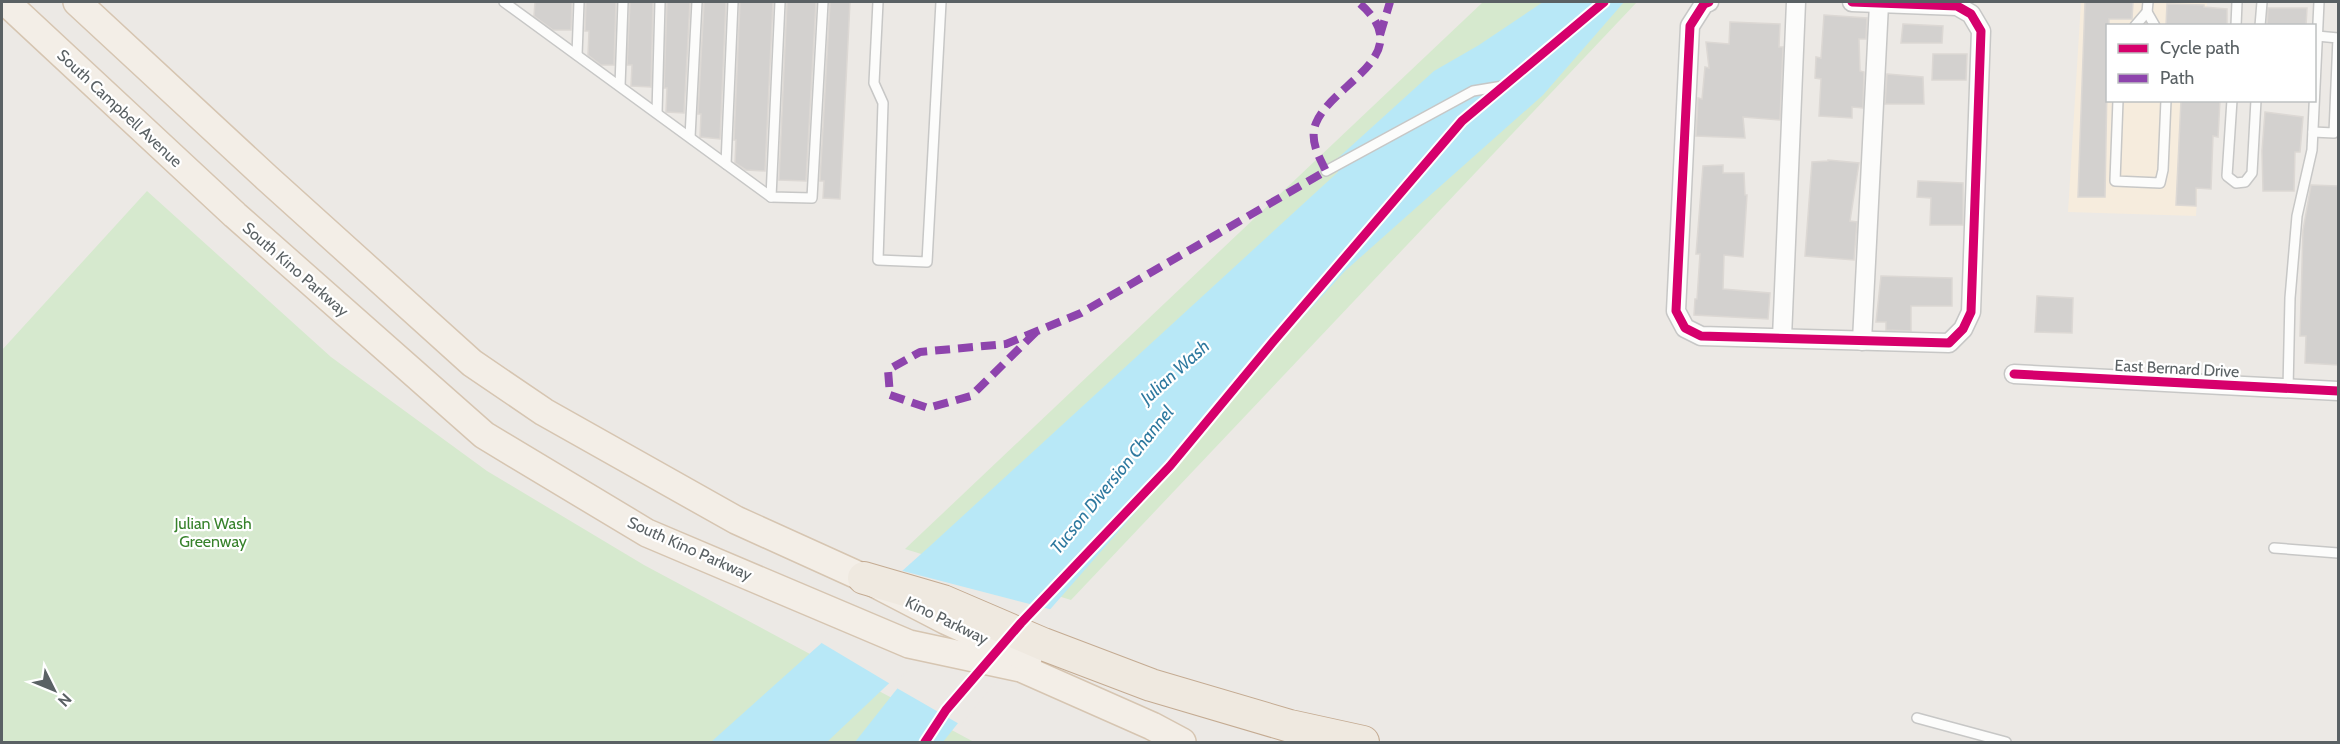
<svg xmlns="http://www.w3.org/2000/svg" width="2340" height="744" viewBox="0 0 2340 744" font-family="Cabin,sans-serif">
	<rect width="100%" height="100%" fill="#ece9e5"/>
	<path fill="#f6ecdd" d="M2081,2H2207L2206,25L2108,26V100L2202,101L2196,216L2068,212Z"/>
	<g fill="#d6e9ce">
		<path d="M1483,2H1637L1071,600L905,549Z"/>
		<path d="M147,191L331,357L487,471L644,565L974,742H2V350Z"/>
	</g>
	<path fill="#b8e8f7" d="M1543,2H1624L1543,95L1345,271L1283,339L1154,491L1032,630L943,742H855L938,637L827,742H711L930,546L1338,172V158L1434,71L1479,45Z"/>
	<path fill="#ece9e5" d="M899,570L1053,610L961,725L895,687L913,665L892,685L820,642Z"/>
	<g fill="#d3d1cf" stroke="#dcd8d4" stroke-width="1.5">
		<path d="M535,2H572L571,30H553L534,16Z"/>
		<path d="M586,2H616L614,65H601L588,55L589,31H585Z"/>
		<path d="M630,2H653L651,87L631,86L632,65H627Z"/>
		<path d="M667,2H690L684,113L666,112L667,88H664Z"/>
		<path d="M704,2H726L720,139L700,137L701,114H698Z"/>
		<path d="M740,2H773L765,171L746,170L735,163L736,140H734Z"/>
		<path d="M787,2H816L806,181L779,180Z"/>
		<path d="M830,2H850L840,199L823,198L824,181H820Z"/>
		<path d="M2085,2H2133L2132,19H2109V26H2108L2105,197H2078Z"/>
		<path d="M2167,4L2204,5V7L2227,9V26H2166Z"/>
		<path d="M2268,8H2307L2306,26H2267Z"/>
		<path d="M1824,15L1867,18L1866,39H1859L1860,71L1864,72L1863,108L1852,107V118L1819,116L1821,79L1815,78L1816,57L1821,58Z"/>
		<path d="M1730,22L1780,24L1779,47H1783L1780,120L1743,117L1745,138L1696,136L1698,98L1702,99L1705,67L1709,68L1706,42L1729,44Z"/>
		<path d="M1903,24L1943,26L1942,43H1901Z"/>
		<path d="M1933,54H1967L1966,80H1932Z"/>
		<path d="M1887,74L1923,77L1924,104H1885Z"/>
		<path d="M2181,100H2220L2218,137L2213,136L2211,189L2196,188V206L2176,205Z"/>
		<path d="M2265,112L2303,117L2300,152H2295L2294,191H2263L2262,151Z"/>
		<path d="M1828,160L1859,163L1850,221L1857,222L1854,260L1805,256L1812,162L1828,161Z"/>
		<path d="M1723,165V173H1744L1745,195H1747L1743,257L1724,255L1723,289L1770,293L1768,319L1694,315L1695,299H1697L1700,254H1696L1703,166Z"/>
		<path d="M1918,181L1963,183V225H1930L1931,198L1917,197Z"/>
		<path d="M2311,185L2338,186V365L2305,363L2306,336H2300L2303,230Z"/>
		<path d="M1881,276L1952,278V306H1911V331L1886,330V322H1876Z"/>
		<path d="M2037,296L2073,298L2072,333L2035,332Z"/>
	</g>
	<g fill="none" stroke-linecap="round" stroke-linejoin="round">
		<g stroke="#c7c7c6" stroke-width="12">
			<g id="lane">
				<path d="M504,2L771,197L812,198L823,2"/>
				<path d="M878,2L874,83L883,103L878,260L927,262L941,2"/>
				<path d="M2147,12L2155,26"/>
				<path d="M2135,26L2147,12L2148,2"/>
				<path d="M2236,26L2237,2"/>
				<path d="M2260,26L2262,2"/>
				<path d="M577,55L579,2"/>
				<path d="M620,86L623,2"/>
				<path d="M2118,100L2115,181L2160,183L2163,170L2166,100"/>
				<path d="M2232,100L2227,176L2236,183L2245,182L2252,173L2256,100"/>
				<path d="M657,113L660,2"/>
				<path d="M2313,132L2334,133L2338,38L2317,36"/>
				<path d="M690,137L697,2"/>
				<path d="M726,164L733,2"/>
				<path d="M1326,171L1473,91L1503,86"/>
				<path d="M771,197L780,2"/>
				<path d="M2288,389L2290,298L2297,216L2312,150L2319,2"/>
				<path d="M2274,548L2338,553"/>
				<path d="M1917,718L2006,742"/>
			</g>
		</g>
		<g stroke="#c7c7c6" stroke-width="21">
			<g id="street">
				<path d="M1709,2L1704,4L1690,26L1676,311L1685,328L1701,336L1949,343L1963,329L1971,312L1981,31L1971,14L1957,6L1852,2"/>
				<path d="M1782,338L1796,2"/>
				<path d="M1862,341L1879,4"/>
				<path d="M2014,374L2338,391"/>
			</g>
		</g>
		<g stroke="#d6c5b1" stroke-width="30">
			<g id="primary">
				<path d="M6,2L235,215L484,435L647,533L909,644L1021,668L1152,726L1182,742"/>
				<path d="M77,2L267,178L472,363L544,412L736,520L864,578L945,620L1028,658"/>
			</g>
		</g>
		<g stroke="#c4ab92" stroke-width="34">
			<path id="highway" d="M864,578L943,601L1043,644L1151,685L1290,726L1363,742"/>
		</g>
		<use href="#lane" stroke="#fcfcfb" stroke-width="9"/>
		<use href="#street" stroke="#fcfcfb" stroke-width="18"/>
		<use href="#primary" stroke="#f3eee7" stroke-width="27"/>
		<use href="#highway" stroke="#efe9e0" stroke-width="32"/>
		<g stroke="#8e44ad" stroke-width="8" stroke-dasharray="15 8" stroke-linecap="butt">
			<path d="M1380,35L1390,2"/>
			<path d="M1036,332L971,396L928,408L890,395L888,370L920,352L1006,344L1081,313L1326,171C1319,157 1309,140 1316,123C1333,82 1421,55 1358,2"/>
		</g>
		<g stroke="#fff" stroke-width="13">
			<g id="cycleway">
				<path d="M1709,2L1704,4L1690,26L1676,311L1685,328L1701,336L1949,343L1963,329L1971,312L1981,31L1971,14L1957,6L1852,2"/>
				<path d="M2014,374L2338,391"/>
				<path d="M925,742L946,710L1021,623L1170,466L1272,343L1462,121L1604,2"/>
			</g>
		</g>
		<use href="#cycleway" stroke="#d6006c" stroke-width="9"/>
	</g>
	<g text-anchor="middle" stroke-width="4.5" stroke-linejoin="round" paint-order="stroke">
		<g font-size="16" fill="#5a6164" stroke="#fff">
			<text transform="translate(120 108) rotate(43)" y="6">South Campbell Avenue</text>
			<text transform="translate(296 269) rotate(41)" y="6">South Kino Parkway</text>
			<text transform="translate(2177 368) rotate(3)" y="6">East Bernard Drive</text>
			<text transform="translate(690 548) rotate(24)" y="6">South Kino Parkway</text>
			<text transform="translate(947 620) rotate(26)" y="6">Kino Parkway</text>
		</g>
		<g font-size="16" fill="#37822b" stroke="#fff">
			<text x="213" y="529">Julian Wash<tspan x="213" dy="18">Greenway</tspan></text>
		</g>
		<g font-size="18" font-style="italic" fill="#2e799f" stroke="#fff">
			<text transform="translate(1175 372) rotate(-42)" y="6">Julian Wash</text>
			<text transform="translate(1112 480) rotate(-51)" y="6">Tucson Diversion Channel</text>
		</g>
	</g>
	<rect width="2340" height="744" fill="none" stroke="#5a6164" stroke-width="6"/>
	<rect x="2106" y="24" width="210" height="78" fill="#ffffff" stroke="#bdc0c1" stroke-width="1.5"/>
	<rect x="2118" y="44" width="30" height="9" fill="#d6006c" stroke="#bdc0c1" stroke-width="1.5"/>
	<text x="2160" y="54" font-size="18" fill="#5a6164">Cycle path</text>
	<rect x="2118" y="74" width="30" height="9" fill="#8e44ad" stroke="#bdc0c1" stroke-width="1.5"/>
	<text x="2160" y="84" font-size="18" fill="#5a6164">Path</text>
	<g transform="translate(54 690) rotate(133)" stroke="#ffffff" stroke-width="4.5" paint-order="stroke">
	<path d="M0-4.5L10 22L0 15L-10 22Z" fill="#5a6164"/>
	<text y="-9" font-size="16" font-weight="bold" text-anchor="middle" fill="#5a6164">N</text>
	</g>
</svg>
